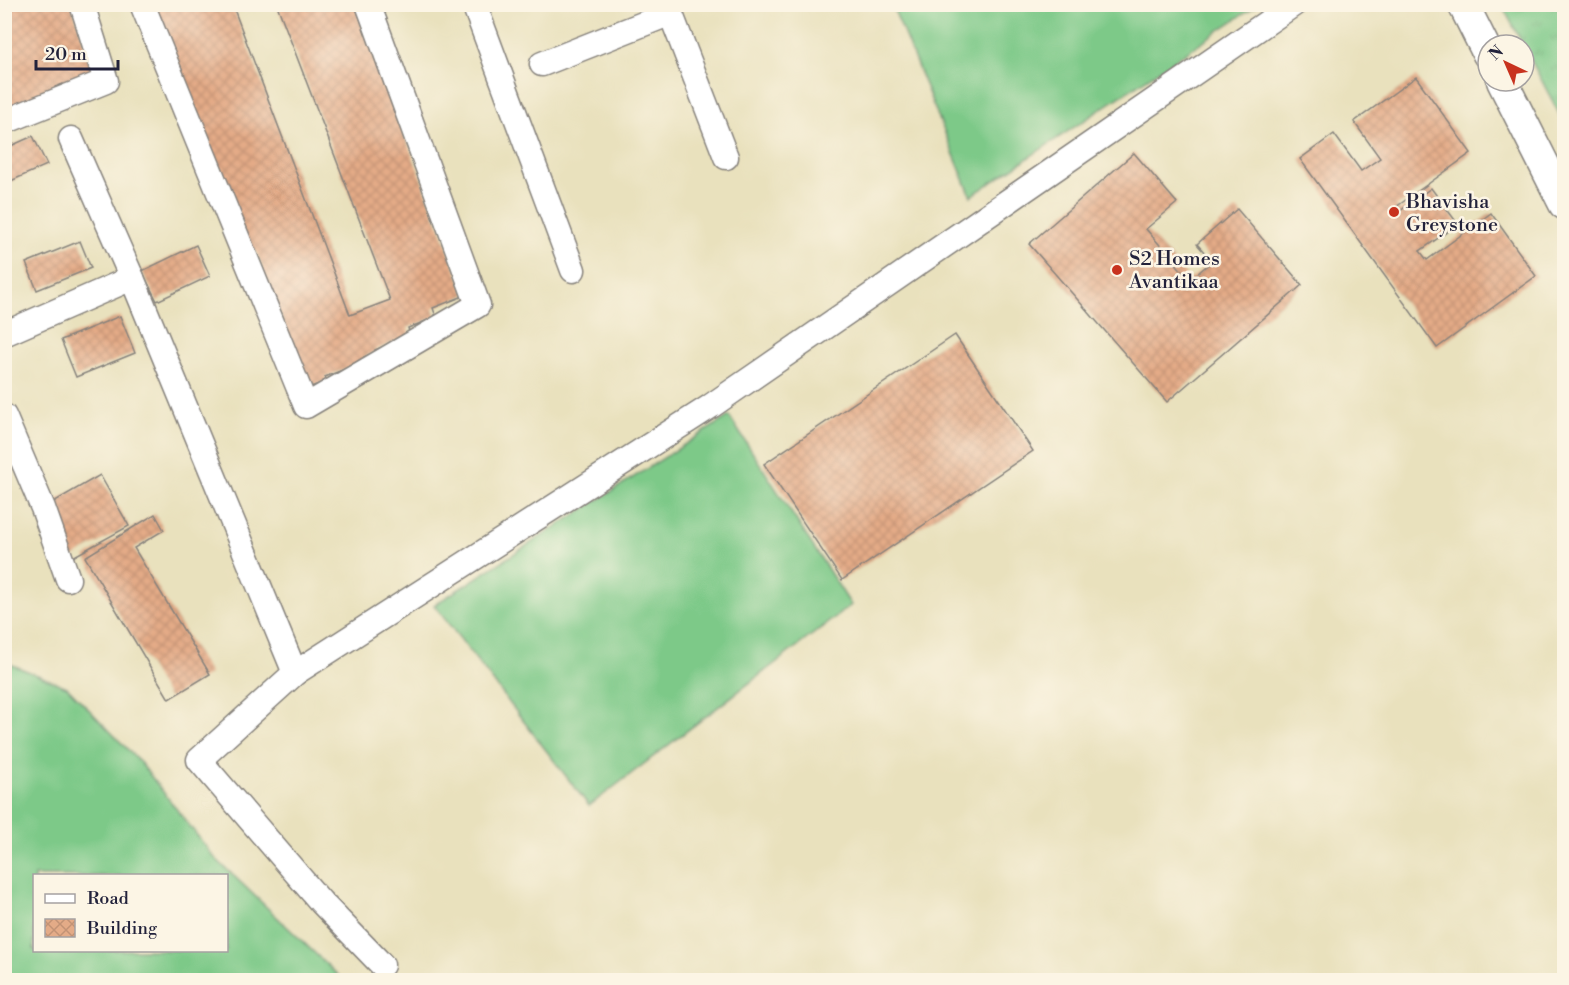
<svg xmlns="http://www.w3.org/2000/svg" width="1569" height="985" viewBox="0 0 1569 985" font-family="'Libre Bodoni',serif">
	<defs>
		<pattern id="park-tufts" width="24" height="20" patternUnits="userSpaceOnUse" patternTransform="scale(1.5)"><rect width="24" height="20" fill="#7dc988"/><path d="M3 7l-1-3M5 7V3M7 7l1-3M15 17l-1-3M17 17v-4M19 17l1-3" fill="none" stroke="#6cac76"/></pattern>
		<pattern id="building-cross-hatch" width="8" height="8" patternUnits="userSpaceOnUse" patternTransform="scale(1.5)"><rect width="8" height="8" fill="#e4ab87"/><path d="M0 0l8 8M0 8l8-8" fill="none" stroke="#c39375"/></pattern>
	</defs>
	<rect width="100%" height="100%" fill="#fcf5e5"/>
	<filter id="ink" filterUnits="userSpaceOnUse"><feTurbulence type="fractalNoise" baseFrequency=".0167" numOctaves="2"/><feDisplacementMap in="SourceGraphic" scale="12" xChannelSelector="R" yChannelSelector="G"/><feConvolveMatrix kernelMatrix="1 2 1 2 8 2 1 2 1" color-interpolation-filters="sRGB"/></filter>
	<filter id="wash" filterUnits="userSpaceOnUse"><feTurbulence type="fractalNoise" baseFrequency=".008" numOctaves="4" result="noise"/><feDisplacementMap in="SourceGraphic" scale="24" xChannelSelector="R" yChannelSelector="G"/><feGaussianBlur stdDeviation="1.35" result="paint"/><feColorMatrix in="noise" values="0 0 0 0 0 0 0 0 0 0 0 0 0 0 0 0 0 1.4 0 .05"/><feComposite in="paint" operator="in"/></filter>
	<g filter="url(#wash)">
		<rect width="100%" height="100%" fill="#e9e1bd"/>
		<g fill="#7dc988" stroke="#507662" stroke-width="1.5" fill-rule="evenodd">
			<path d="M892,5H1257L971,196Z"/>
			<path d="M729,416L851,605L589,806L434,605Z"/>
			<path d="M5,662L67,687L139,761L214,857L343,980H5ZM34,876H226V950H34Z"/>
		</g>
		<path fill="url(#park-tufts)" stroke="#507662" stroke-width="1.5" d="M1502,5H1564V123Z"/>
		<g id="blocks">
			<g fill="url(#building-cross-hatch)">
				<path d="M4,4H72L95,78L64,87L63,84L55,87L57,96L4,111Z"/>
				<path d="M153,4H232L350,315L390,300L277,5H355L466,295L433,308L436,317L408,328L410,336L375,350L376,352L364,357L365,361L325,377L327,381L308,388L255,249L247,253Z"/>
				<path d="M1416,77L1471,153L1396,207L1400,211L1431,188L1458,224L1420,251L1427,260L1491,213L1536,276L1437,348L1300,159L1334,134L1361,171L1380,158L1354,122Z"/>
				<path d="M33,136L47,165L4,184V149Z"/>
				<path d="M1134,153L1177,203L1146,229L1190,280L1212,261L1197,244L1237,209L1302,285L1167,402L1029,244Z"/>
				<path d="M80,241L91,268L37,290L26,263Z"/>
				<path d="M196,245L210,276L157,301L142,271Z"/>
				<path d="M120,316L135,353L76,377L61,340Z"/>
				<path d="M955,335L1033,451L842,580L764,464Z"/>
				<path d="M100,475L129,526L71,558L43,508Z"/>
				<path d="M155,514L164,530L134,548L210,674L169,699L85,557Z"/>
			</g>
		</g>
	</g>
	<g filter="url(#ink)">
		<use href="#blocks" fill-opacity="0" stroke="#86827c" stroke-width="1.5"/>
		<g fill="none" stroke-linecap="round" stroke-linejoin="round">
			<g stroke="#86827c" stroke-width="27">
				<g id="minor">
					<path d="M142,4L306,406L478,305L368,4"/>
					<path d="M474,4L573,270"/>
					<path d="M667,4L726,157"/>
					<path d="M542,64L671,13"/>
					<path d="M4,122L106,81L82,4"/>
					<path d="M71,139L132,278"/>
					<path d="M4,334L132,278L295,673"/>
					<path d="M4,416L43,508L68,579"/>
					<path d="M382,965L321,902L199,760L295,673L711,406L1294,4"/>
				</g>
			</g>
			<g stroke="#86827c" stroke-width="33">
				<g id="tertiary">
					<path d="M1463,4L1488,54"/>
					<path d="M1502,81L1564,204"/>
				</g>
			</g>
			<use href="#minor" stroke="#fff" stroke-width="24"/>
			<use href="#tertiary" stroke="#fff" stroke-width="30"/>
		</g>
	</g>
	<g fill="#c8321e" stroke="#fcf5e5" stroke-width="2">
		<circle cx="1394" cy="212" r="6"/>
		<circle cx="1117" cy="270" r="6"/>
	</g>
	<g text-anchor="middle" stroke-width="5" stroke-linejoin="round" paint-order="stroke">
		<g font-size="20" fill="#22223b" stroke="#fcf5e5" text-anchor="start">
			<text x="1406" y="208">Bhavisha<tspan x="1406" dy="23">Greystone</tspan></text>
			<text x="1129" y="265">S2 Homes<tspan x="1129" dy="23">Avantikaa</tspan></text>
		</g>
	</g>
	<rect width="1569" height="985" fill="none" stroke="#fcf5e5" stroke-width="24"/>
	<rect x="33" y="874" width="195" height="78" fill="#fcf5e5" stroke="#a5a1a1" stroke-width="1.5"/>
	<rect x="45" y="894" width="30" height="9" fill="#ffffff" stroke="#a5a1a1" stroke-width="1.5"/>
	<text x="87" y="904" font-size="18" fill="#22223b">Road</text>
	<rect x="45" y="919" width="30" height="18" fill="url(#building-cross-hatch)" stroke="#a5a1a1" stroke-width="1.5"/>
	<text x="87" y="934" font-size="18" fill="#22223b">Building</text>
	<g transform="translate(1506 63) rotate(316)"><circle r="28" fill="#fcf5e5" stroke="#a5a1a1" stroke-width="1.5"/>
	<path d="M0-4.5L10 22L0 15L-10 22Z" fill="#c8321e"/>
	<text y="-9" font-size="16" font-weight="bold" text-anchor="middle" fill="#22223b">N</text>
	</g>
	<path d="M36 60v9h82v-9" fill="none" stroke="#22223b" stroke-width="3"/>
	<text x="45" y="60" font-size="18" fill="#22223b" stroke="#fcf5e5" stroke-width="4.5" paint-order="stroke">20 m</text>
</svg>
